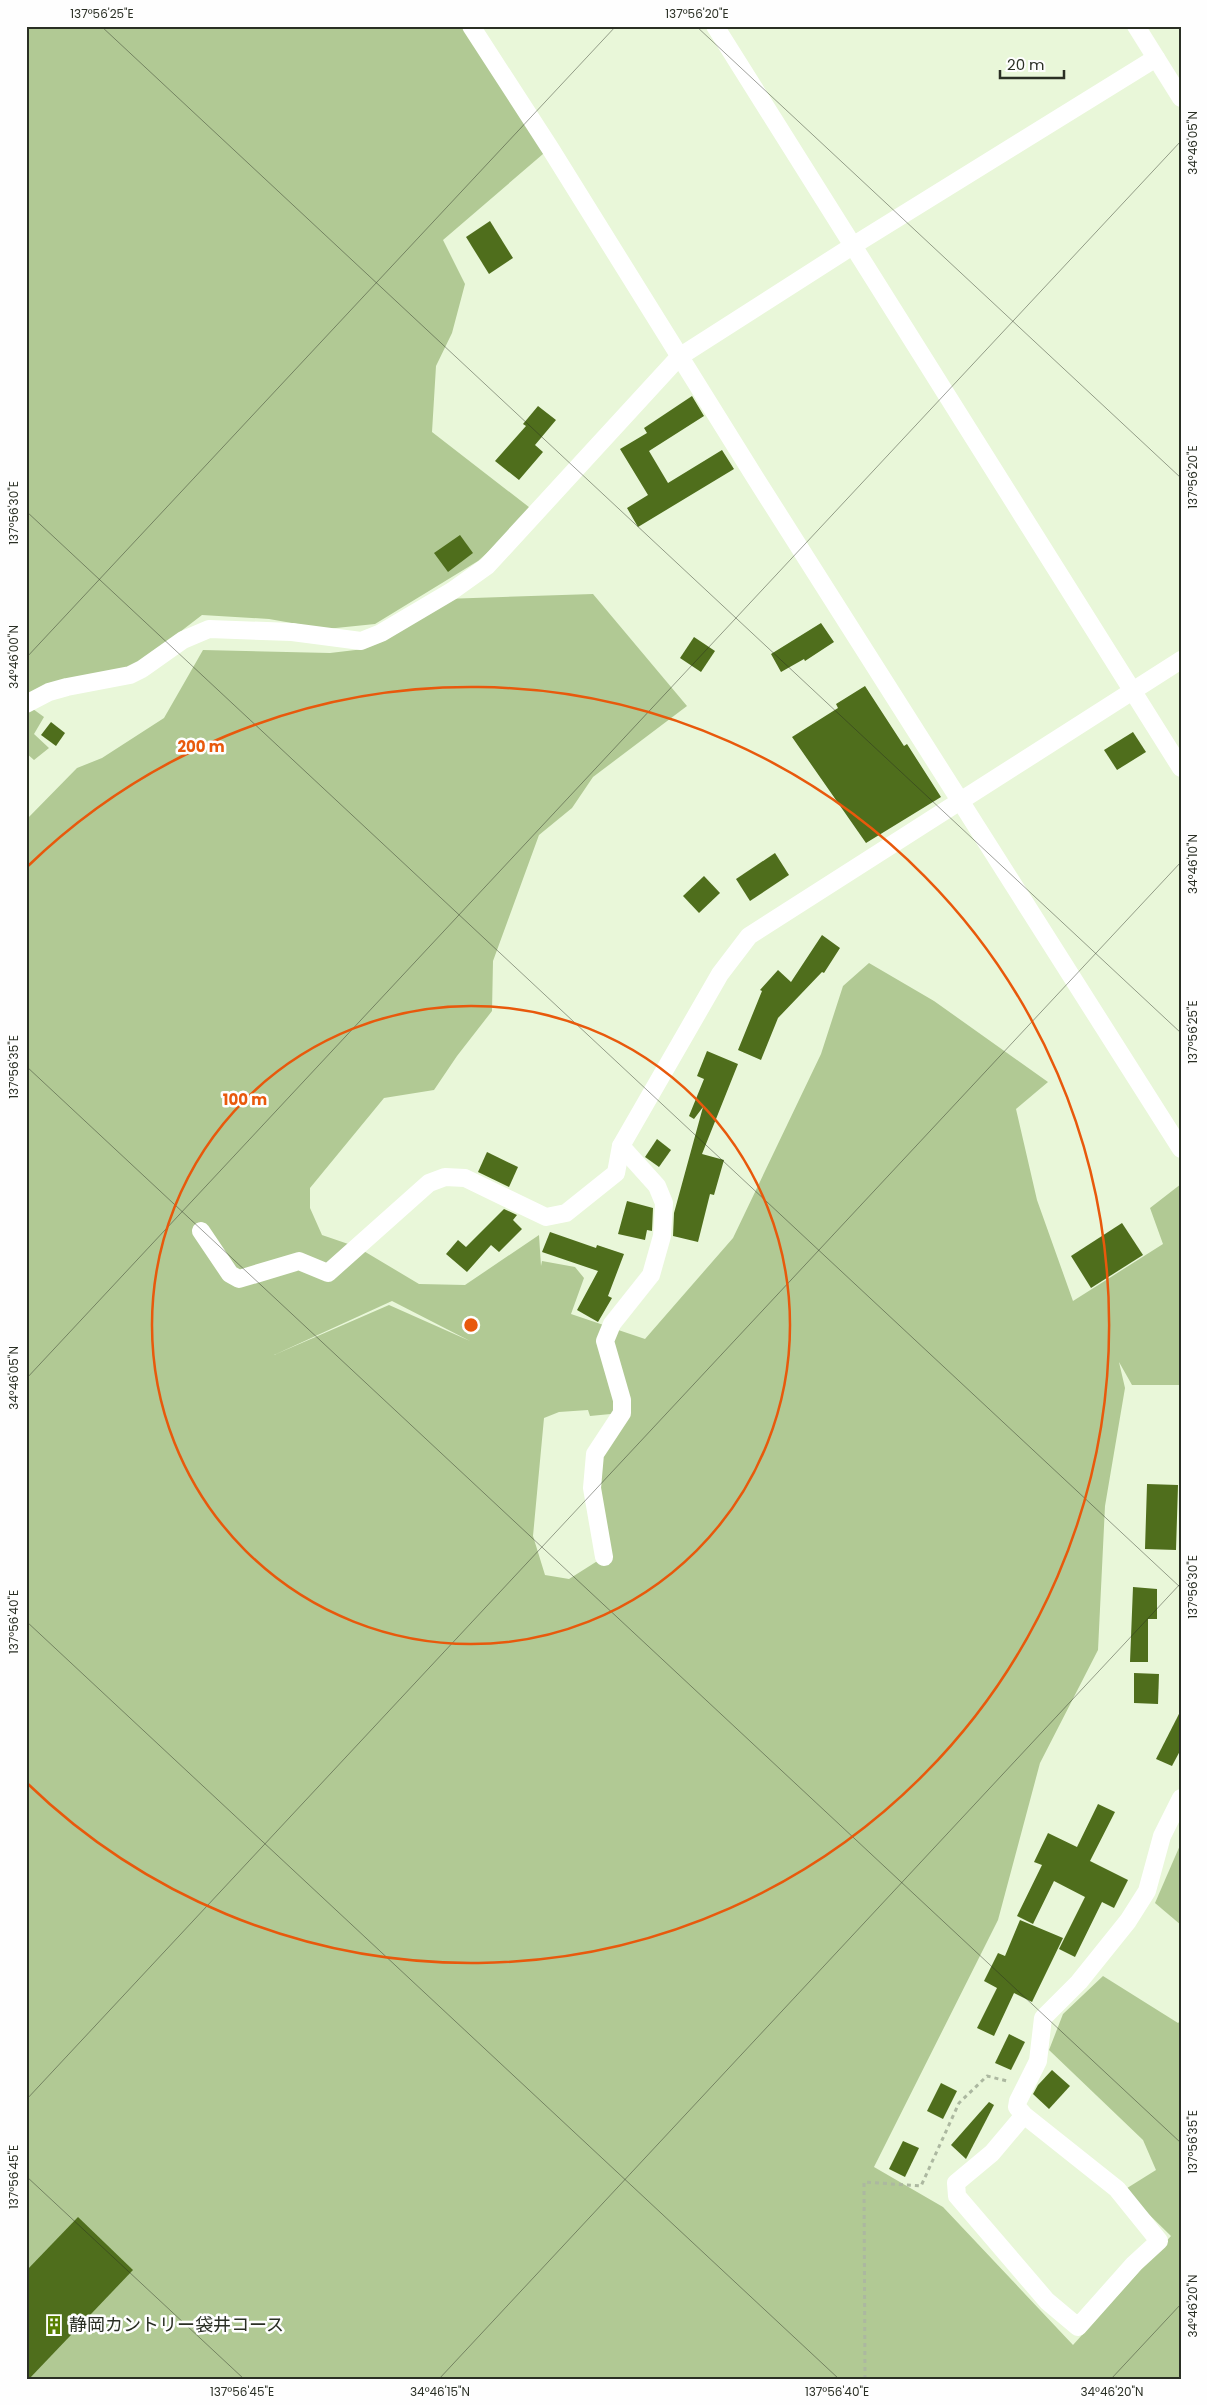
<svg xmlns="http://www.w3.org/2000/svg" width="1207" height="2405" viewBox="0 0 1207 2405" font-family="Poppins,'Noto Sans JP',sans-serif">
	<rect width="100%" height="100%" fill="#e9f7d9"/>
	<g fill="#b1c994" fill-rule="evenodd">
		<path d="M26,26H469L550,148L443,240L465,284L452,333L436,366L432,432L534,511L478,561L375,624L326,629L269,619L202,615L137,665L61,693L33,709L44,717L34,734L49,748L34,760L26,753V714L32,709L26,707Z"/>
		<path d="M593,594L687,706L593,777L572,808L539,835L493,961L492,1011L457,1056L434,1090L384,1098L310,1188V1208L322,1235L357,1247L419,1284L465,1285L539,1235L541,1266L542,1261L575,1267L584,1278L571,1314L645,1339L733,1238L821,1054L843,986L869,963L934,1001L1048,1082L1016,1109L1037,1200L1073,1301L1163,1244L1150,1208L1181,1184V1385H1132L1119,1362L1125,1388L1105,1506L1098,1650L1040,1763L998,1920L874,2167L943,2207L1073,2345L1171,2236L1124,2190L1156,2170L1143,2140L1049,2050L1063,2014L1103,1976L1178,2023L1181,2020V2379H26V820L77,768L102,758L164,718L203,650L330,653L364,649L444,599ZM392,1301L470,1341L389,1305L274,1355ZM588,1410L590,1416L621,1413L593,1474L599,1560L569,1579L545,1575L533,1536L544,1418L559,1412Z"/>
		<path d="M1181,1843V1925L1155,1903Z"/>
	</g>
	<g fill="#4f6e1c">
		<path d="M490,221L513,258L489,274L466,237Z"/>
		<path d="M692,396L704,416L649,451L668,483L722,450L734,469L638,527L627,508L648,495L620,449L647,433L644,428Z"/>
		<path d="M538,406L556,420L535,445L543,452L519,480L495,461L526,426L523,424Z"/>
		<path d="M460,535L473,553L448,572L434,553Z"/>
		<path d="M821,623L834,642L805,661L804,659L781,672L771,654Z"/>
		<path d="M694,637L715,651L701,672L680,658Z"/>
		<path d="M865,686L904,746L907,744L941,797L866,843L792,737L838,708L836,704Z"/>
		<path d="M51,722L65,733L56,746L41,735Z"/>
		<path d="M1133,732L1146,752L1117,770L1104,750Z"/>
		<path d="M775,853L789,875L750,901L736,879Z"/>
		<path d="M704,876L720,893L699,913L683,896Z"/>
		<path d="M822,935L840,948L824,973L822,972L778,1018L761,1060L738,1050L762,991L760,990L778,970L791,982Z"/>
		<path d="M707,1051L738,1064L702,1154L724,1160L714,1195L710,1194L698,1242L673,1236L674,1213L703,1107L694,1119L689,1116L704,1079L697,1076Z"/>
		<path d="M657,1139L671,1150L659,1167L645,1157Z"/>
		<path d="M487,1152L518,1167L509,1187L478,1172Z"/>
		<path d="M627,1201L653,1208L652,1231L647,1230L645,1240L618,1234Z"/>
		<path d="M504,1209L517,1215L513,1220L522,1229L499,1252L491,1245L467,1272L446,1254L458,1240L466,1247Z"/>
		<path d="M1122,1223L1143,1255L1091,1288L1071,1256Z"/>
		<path d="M550,1232L596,1248L597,1245L624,1254L608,1296L612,1298L598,1322L577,1310L598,1271L542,1252Z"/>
		<path d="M1147,1484L1178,1485L1176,1550L1145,1549Z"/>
		<path d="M1133,1587L1157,1589V1619H1148V1662H1130Z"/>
		<path d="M1134,1673L1159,1674L1158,1704L1134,1703Z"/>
		<path d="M1181,1710V1749L1172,1766L1156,1759Z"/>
		<path d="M1098,1804L1115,1812L1090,1861L1128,1880L1114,1908L1102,1902L1075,1957L1059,1949L1085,1897L1054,1881L1033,1924L1017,1916L1042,1865L1034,1862L1048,1833L1077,1847Z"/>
		<path d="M1020,1920L1063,1938L1032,2002L1014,1993L994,2036L977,2028L997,1988L984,1981L998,1953L1005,1956Z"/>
		<path d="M1009,2034L1025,2042L1011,2070L995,2063Z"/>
		<path d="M1052,2070L1070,2086L1049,2109L1033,2094L1038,2085Z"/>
		<path d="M941,2083L957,2091L943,2119L927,2111Z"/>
		<path d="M989,2102L994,2105L966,2159L951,2145Z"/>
		<path d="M903,2141L919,2148L905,2177L889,2169Z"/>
		<path d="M78,2217L133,2270L29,2379H26V2271Z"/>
	</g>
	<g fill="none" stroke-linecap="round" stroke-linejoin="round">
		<path stroke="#acb8a0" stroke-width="3" stroke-dasharray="4 4" stroke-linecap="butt" d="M865,2379L864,2182L921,2186L959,2103L987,2076L1007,2081"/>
		<g stroke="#fff" stroke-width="18">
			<path d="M471,26L550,148L756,479L1181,1149"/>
			<path d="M715,26L1181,768"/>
			<path d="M1136,26L1181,98"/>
			<path d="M26,704L49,692L67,687L130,675L142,669L183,640L209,629L292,632L361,641L381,633L452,591L487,566L679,357L854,245L1156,58"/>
			<path d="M201,1231L230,1274L239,1279L299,1261L328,1273L429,1183L445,1177L465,1178L546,1217L566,1213L616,1173L621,1146L720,974L749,936L1181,660"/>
			<path d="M604,1557L592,1488L595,1454L622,1413V1400L605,1341L612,1324L651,1275L662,1236L664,1203L657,1186L621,1146"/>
			<path d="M1024,2115L992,2153L956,2183L957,2196L1047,2301L1078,2327L1134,2264L1159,2241L1117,2189L1024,2115L1017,2107L1018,2101L1038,2061L1043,2018L1079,1982L1128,1921L1147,1891L1162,1836L1181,1798"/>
		</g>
	</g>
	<path fill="none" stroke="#2a2f24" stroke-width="1" stroke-opacity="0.45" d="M101,26L1181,1033M696,26L1181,478M26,511L1181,1588M26,658L616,26M26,1066L1181,2143M26,1379L1181,141M26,1621L839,2379M26,2100L1181,862M26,2176L244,2379M439,2379L1181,1583M1111,2379L1181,2304"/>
	<g fill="none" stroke="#e8590c" stroke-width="2.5">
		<circle cx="471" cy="1325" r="319"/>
		<path d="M28 866A638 638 0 1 1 28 1784"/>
	</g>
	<defs>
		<g id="building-bare" transform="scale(1.5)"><path d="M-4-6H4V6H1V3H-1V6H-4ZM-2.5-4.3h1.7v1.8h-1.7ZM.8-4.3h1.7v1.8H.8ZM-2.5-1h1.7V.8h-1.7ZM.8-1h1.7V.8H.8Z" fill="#587f00" stroke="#fefefe" stroke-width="2.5" paint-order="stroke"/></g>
	</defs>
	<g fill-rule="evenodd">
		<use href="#building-bare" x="54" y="2325"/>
	</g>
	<g text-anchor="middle" stroke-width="5" stroke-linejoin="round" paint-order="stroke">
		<g font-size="18" fill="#2a2f24" stroke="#fefefe" text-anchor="start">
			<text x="69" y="2331">静岡カントリー袋井コース</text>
		</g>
	</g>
	<circle cx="471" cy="1325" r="8" fill="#e8590c" stroke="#fefefe" stroke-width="2.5"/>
	<g font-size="15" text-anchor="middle" font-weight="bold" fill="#e8590c" stroke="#fefefe" stroke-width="5" stroke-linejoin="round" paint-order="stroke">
		<text x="201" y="752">200 m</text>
		<text x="245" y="1105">100 m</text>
	</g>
	<rect width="1207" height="2405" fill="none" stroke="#fefefe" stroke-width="55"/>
	<path d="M1000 70v8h64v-8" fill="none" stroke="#2a2f24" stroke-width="2.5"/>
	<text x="1007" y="70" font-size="15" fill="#2a2f24" stroke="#fefefe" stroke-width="4" paint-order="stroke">20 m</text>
	<rect x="28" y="28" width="1152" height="2350" fill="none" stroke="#2a2f24" stroke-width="2"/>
	<g font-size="12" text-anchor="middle" fill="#2a2f24">
		<text x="102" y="18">137°56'25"E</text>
		<text x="697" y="18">137°56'20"E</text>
		<text transform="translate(1193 143) rotate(-90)" y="4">34°46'05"N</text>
		<text transform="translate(1193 477) rotate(-90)" y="4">137°56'20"E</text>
		<text transform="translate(14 513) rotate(-90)" y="4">137°56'30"E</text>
		<text transform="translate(14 657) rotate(-90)" y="4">34°46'00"N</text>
		<text transform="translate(1193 864) rotate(-90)" y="4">34°46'10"N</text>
		<text transform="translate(1193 1032) rotate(-90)" y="4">137°56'25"E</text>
		<text transform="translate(14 1067) rotate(-90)" y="4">137°56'35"E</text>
		<text transform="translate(14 1378) rotate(-90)" y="4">34°46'05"N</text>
		<text transform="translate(1193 1587) rotate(-90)" y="4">137°56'30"E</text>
		<text transform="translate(14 1622) rotate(-90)" y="4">137°56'40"E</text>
		<text transform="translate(1193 2142) rotate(-90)" y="4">137°56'35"E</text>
		<text transform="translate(14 2177) rotate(-90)" y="4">137°56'45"E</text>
		<text transform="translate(1193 2306) rotate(-90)" y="4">34°46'20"N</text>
		<text x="242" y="2396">137°56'45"E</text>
		<text x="440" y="2396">34°46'15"N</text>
		<text x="837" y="2396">137°56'40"E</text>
		<text x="1112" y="2396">34°46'20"N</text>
	</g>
</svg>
